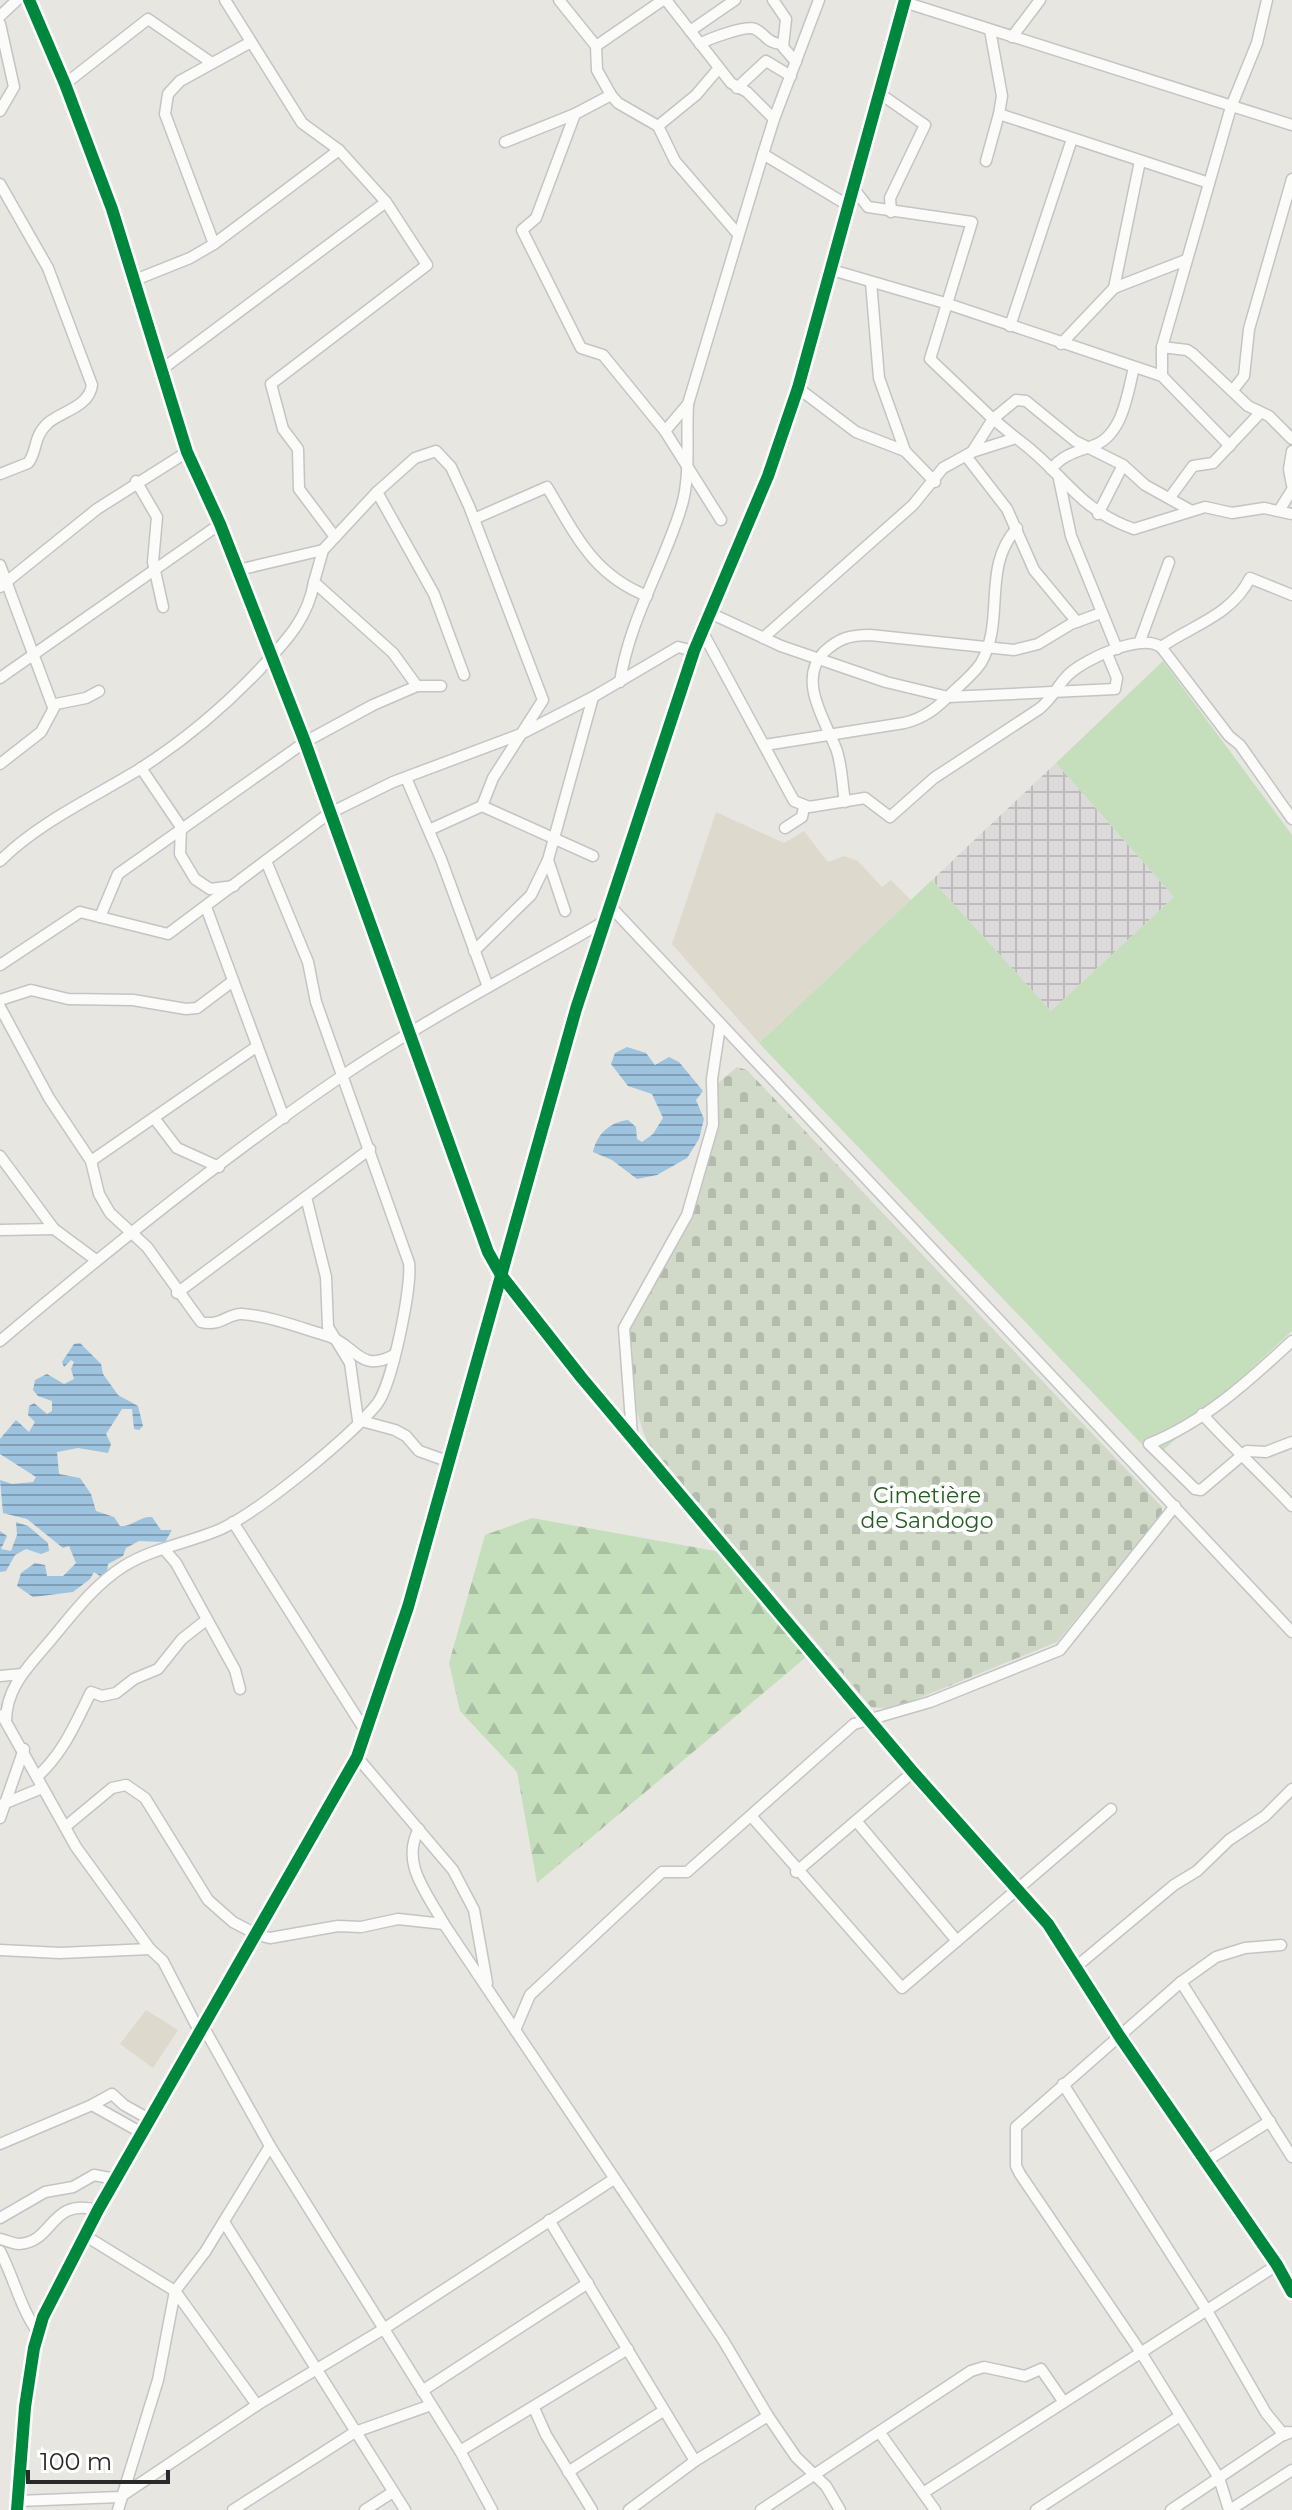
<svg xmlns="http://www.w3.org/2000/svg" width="1292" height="2510" viewBox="0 0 1292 2510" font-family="Montserrat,sans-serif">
	<defs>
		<pattern id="industrial-grid" width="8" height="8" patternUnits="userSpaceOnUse" patternTransform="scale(2)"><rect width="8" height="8" fill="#dcdadb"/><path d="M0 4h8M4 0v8" fill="none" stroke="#bdbbbc"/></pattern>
		<pattern id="forest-firs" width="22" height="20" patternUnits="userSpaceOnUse" patternTransform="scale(2)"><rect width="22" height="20" fill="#c5dfbd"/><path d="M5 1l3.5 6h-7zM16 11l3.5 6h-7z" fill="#a9bfa2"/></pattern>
		<pattern id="cemetery-stones" width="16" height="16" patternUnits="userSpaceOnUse" patternTransform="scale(2)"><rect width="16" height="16" fill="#d1dac9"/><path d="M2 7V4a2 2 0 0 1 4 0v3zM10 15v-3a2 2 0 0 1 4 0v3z" fill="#b3bbad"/></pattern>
		<pattern id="water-rules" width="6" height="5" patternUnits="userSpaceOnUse" patternTransform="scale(2)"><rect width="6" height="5" fill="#9dc3df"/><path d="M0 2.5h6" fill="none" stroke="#809eb5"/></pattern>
	</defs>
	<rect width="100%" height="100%" fill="#e7e6e0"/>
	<path fill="url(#industrial-grid)" d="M1056,763L1174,897L1051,1011L932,880Z"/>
	<g fill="#dddacd">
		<path d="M716,812L784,843L804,831L828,862L844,856L858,861L882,887L891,880L911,900L759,1043L672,944Z"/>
		<path d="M146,2010L178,2030L153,2068L120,2044Z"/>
	</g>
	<path fill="#c5dfbd" d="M1163,661L1292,835V1331L1155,1458L759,1043L932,880L1051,1011L1174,897L1056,763Z"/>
	<path fill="url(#forest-firs)" d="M532,1518L721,1552L811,1653L537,1883L517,1772L460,1711L449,1663L485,1535Z"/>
	<path fill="url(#cemetery-stones)" d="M737,1067L747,1070L1162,1507V1514L1057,1642L892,1709L871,1707L647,1442L637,1413L629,1329L691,1216L717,1125V1084Z"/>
	<g fill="url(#water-rules)">
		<path d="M627,1047L646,1053L655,1065L669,1057L679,1062L703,1091L696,1100L704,1119L699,1139L687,1158L657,1175L637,1179L612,1160L593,1152C597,1134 610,1122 628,1120L636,1127L637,1139L642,1142L653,1134L663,1118L652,1094L628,1086L611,1064L615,1053Z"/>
		<path d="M80,1343L101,1364L103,1374L118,1395L138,1406L143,1426L139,1430L134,1429L132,1409H122L106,1434L111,1444L108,1453L78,1448L57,1452L59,1474L80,1478L91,1494L96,1511L114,1517L120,1526C133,1527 139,1516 152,1517L161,1530H172L165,1542L139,1541L126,1548L123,1556L108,1564L107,1572L100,1576L94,1572L90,1579L73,1592L33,1597L17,1586L21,1573L35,1563L45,1565L47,1576H63L76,1563L69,1546L63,1548L27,1519L3,1513L0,1480L12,1484L33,1482L36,1477L0,1454V1439L16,1420L29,1432L35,1422L28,1415L29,1406L34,1403L47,1414L52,1411V1401L38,1396L33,1390L35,1380L47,1374L64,1384L74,1379L71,1369L74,1362L71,1360L64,1367L62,1362L74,1344Z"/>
		<path d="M16,1522L28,1526L48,1543L49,1551L41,1554L26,1549L15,1555L6,1571L0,1572V1531L7,1536L1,1549L11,1551L17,1535Z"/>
	</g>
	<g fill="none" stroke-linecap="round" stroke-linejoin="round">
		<g stroke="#c5c4c4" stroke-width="13">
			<g id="minor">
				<path d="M29,0L65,84L112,209L187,452L220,524L305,742L488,1252L501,1275L581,1377L913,1772L1048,1924L1120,2037L1277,2265L1292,2292"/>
				<path d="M225,0L302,123L339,150L386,202L427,265L271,384L283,429L298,449L299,489L335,537"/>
				<path d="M559,0L596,46L597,70L611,95L618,103L658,126L675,161L737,233"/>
				<path d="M666,0L731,83L747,92L774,119L763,154L849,206"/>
				<path d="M773,0L786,19L783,47L796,62"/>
				<path d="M904,2L1292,125"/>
				<path d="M0,16L17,0"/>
				<path d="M0,24L14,87L0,111"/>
				<path d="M990,30L1002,96L999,114L1209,183"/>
				<path d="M690,31L735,0"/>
				<path d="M1012,37L1040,0"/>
				<path d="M700,44C708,39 746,25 755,29C767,35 766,43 782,44"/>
				<path d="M596,46L663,0"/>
				<path d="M65,84L148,19L212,63"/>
				<path d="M737,88L766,61L791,76"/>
				<path d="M879,93L925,125L890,198L891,212"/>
				<path d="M575,114L536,218L522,230L581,348L603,355L665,431L721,520"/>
				<path d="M774,119L819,0"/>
				<path d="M658,126L696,95L719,68"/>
				<path d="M505,142L575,114L611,95"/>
				<path d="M986,161L999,114"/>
				<path d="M0,184L48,268L92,385C89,407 62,411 48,423C32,438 38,451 28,463L0,474"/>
				<path d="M214,244L165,114L168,94L180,81L251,42"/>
				<path d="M832,270L945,303L1162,376L1230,446"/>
				<path d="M135,280L190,258L214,244L339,150"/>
				<path d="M871,282L879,378L905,451"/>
				<path d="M1114,288L1140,161"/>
				<path d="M1010,326L1072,139"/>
				<path d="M1061,344L1114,288L1186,260"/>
				<path d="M1162,347L1187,350L1193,354L1248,406L1269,416L1292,439"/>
				<path d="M161,370L386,202"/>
				<path d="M1162,376V347L1231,107L1257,43L1267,0"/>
				<path d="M798,388L856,432L905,451L935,482"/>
				<path d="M1233,390L1244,376L1249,329L1292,179"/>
				<path d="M665,431L688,404L763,154"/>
				<path d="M1016,438L993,419L1016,400L1026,401L1075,441L1123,465L1098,514"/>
				<path d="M1292,451L1289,469L1292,485"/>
				<path d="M972,452L1016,438C1062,470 1076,509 1134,529L1205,507L1232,513L1264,508L1292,514"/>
				<path d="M966,456L1007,509L1034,570L1077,622"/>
				<path d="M1123,465L1145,485L1190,510"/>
				<path d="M1051,469C1065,453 1077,452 1095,445C1123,434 1128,392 1134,367"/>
				<path d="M1059,479L1071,536L1117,649"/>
				<path d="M136,481L157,517L153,562L163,607"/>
				<path d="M377,492L434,594L464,675"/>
				<path d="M1171,496L1193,466L1213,463L1260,413"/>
				<path d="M1280,509L1292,490"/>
				<path d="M474,519L547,487C576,535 592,574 647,596"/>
				<path d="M323,550L314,582L393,653L417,686"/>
				<path d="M0,565L53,707"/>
				<path d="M238,570L323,550L377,492L415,458L436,451L451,467L469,506L543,700L493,778L482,806L429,830"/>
				<path d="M0,587L97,509L187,452"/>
				<path d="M710,613L781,646L886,682L948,697L1115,689L1117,678L1107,654"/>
				<path d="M702,631L794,801L809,807L865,798L890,817L934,778L1039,709C1054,697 1057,686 1068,675C1085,659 1140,633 1161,647L1229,736L1240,745L1292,819"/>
				<path d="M763,638L913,505L943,468L972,452L993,419L930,359L972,222L868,207L854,189"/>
				<path d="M1140,641L1169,562"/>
				<path d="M1161,647C1193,625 1232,615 1250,578L1292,595"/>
				<path d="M0,678L220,524"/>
				<path d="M620,682C629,620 663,567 681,508C691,478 686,436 688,404"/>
				<path d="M765,745L904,723C926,718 939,706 955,690C964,682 974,673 981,663C1006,619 981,568 1017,528"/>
				<path d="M0,764L41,732L56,704L86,698L99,691"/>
				<path d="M141,768L181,827L180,854L195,879L210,889L234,886"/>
				<path d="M406,778L441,859L488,987"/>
				<path d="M845,802C842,785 842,761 835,746C823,717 798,679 824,652C839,638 850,635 870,635L1014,650L1038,644L1071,624L1101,613"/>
				<path d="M482,806L593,856"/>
				<path d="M785,828L802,817L804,807"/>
				<path d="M0,861C38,823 92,798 138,770C184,741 223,708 260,669C285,642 308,619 314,582"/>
				<path d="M610,906L1292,1632"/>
				<path d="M206,907L284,1118"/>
				<path d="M565,911L548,860L593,697"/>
				<path d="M100,917L118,874L305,742L373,705L417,686H441"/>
				<path d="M474,951L531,895L547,862"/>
				<path d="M0,965L80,912L168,934L328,814L393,782L521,734L593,697L678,647L694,651"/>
				<path d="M0,1000L31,990L68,999L133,1000L186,1009L197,1008L233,981"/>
				<path d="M0,1007L49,1098L91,1161L99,1194L110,1213L147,1247L201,1322C221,1327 228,1313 242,1314C270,1316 301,1328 328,1336C355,1344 359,1374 394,1355"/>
				<path d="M154,1118L177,1148L219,1167"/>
				<path d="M0,1156L54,1229L96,1260"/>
				<path d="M91,1161L256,1047"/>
				<path d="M306,1197L326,1277L328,1327L350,1363L358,1420L395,1430L406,1436L419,1451L450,1462"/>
				<path d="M0,1230L54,1229"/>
				<path d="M177,1293L370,1149"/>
				<path d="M0,1341C110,1248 223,1157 342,1076C426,1019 517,972 605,921"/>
				<path d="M1292,1341C1249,1381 1204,1422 1149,1444L1195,1489L1201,1490L1247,1451L1266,1452L1292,1442"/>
				<path d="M1202,1414C1231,1446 1262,1474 1292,1506"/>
				<path d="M632,1435L624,1328L687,1215L713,1125L712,1079L720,1026"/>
				<path d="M233,1522L366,1732"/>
				<path d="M164,1549L176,1563L235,1670L240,1689"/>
				<path d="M0,1676L22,1674"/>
				<path d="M2,1715L76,1847L150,1949L163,1961L196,2025L203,2026L270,2146L460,2451L492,2510"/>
				<path d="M6,1721C6,1690 25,1670 44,1648C69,1619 91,1587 124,1566C153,1548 189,1543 221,1529C260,1511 349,1438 377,1404C392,1385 412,1287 409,1263L316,1002L308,962L266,861"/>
				<path d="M357,1757L453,1870L474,1910L487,1983"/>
				<path d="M37,1777C64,1752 75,1724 91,1692L102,1696L116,1693L134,1679L158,1669L182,1639L205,1621"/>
				<path d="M3,1804L42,1788"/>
				<path d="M752,1817L902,1988L1111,1809"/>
				<path d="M0,1818L24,1749"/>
				<path d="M857,1822L957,1941"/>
				<path d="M65,1827L112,1788L126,1785L145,1798L208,1900L233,1922L258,1935L270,1938L338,1926L361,1927L398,1919L444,1924"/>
				<path d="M419,1829C400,1863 427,1893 444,1924L723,2340L768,2416L796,2457L826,2486L840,2510"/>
				<path d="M796,1872L913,1772"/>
				<path d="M0,1950L60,1953L150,1949"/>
				<path d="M1077,1966L1174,1885L1197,1871L1229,1840L1265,1816L1292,1789"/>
				<path d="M1181,1982L1292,2157"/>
				<path d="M515,2030L530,1995L662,1872H687L854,1724L930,1702L1060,1650L1175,1506"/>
				<path d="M1063,2084L1206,2309L1266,2413L1284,2435L1292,2432"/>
				<path d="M92,2105L112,2094L124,2105L149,2119"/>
				<path d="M0,2144L92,2105L142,2133"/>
				<path d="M1206,2161L1270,2121"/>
				<path d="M0,2218L45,2192L73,2187L94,2175L115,2179"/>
				<path d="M549,2220L695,2461"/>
				<path d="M224,2222L405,2510"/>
				<path d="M84,2235L175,2291L205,2252L270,2146"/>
				<path d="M0,2239C6,2240 13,2244 19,2244C55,2242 49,2197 98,2210"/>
				<path d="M0,2251C14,2278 20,2307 37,2331"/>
				<path d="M422,2391L588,2283"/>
				<path d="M534,2408L546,2435L592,2510"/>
				<path d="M880,2433L935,2510"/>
				<path d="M460,2451L628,2349"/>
				<path d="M568,2472L663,2411"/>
				<path d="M923,2493L1277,2265"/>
				<path d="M18,2501L120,2497L257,2405L382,2330L614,2179"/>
				<path d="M118,2510L158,2380L175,2291L257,2405"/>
				<path d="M233,2510L355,2432L431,2405"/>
				<path d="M365,2510L393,2492"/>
				<path d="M629,2510L695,2461L768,2416"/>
				<path d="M761,2510L971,2371L984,2367L1025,2376L1041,2369L1063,2401"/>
				<path d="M1036,2510L1180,2416"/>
				<path d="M1171,2510L1287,2432"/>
				<path d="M1229,2510L1219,2478L1140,2351L1020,2174L1016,2166V2127L1181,1982L1216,1957L1245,1948L1281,1945"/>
				<path d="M1230,2510L1292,2470"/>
			</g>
		</g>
		<g stroke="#c5c4c4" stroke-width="15">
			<path id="tertiary" d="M17,2510L25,2407L34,2348L43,2317L98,2210L357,1757L408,1607L576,1009L694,651L768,476L798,388L905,0"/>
		</g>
		<use href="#minor" stroke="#fbfbfa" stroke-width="10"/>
		<use href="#tertiary" stroke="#fbfbfa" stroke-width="12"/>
		<g stroke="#fff" stroke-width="17">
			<g id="cycleway">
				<path d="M29,0L65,84L112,209L187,452L220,524L305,742L488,1252L501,1275L581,1377L913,1772L1048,1924L1120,2037L1277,2265L1292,2292"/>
				<path d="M17,2510L25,2407L34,2348L43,2317L98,2210L357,1757L408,1607L576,1009L694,651L768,476L798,388L905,0"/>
			</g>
		</g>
		<use href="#cycleway" stroke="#00873e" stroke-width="12"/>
	</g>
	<g text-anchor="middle" stroke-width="8" stroke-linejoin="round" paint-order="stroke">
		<g font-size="22" fill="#255d23" stroke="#fff">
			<text x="927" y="1503">Cimetière<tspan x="927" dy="25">de Sandogo</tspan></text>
		</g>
	</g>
	<path d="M28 2470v12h140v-12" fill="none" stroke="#292929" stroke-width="4"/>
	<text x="40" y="2470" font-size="24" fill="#292929" stroke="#ffffff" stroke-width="6" paint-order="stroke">100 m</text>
</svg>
